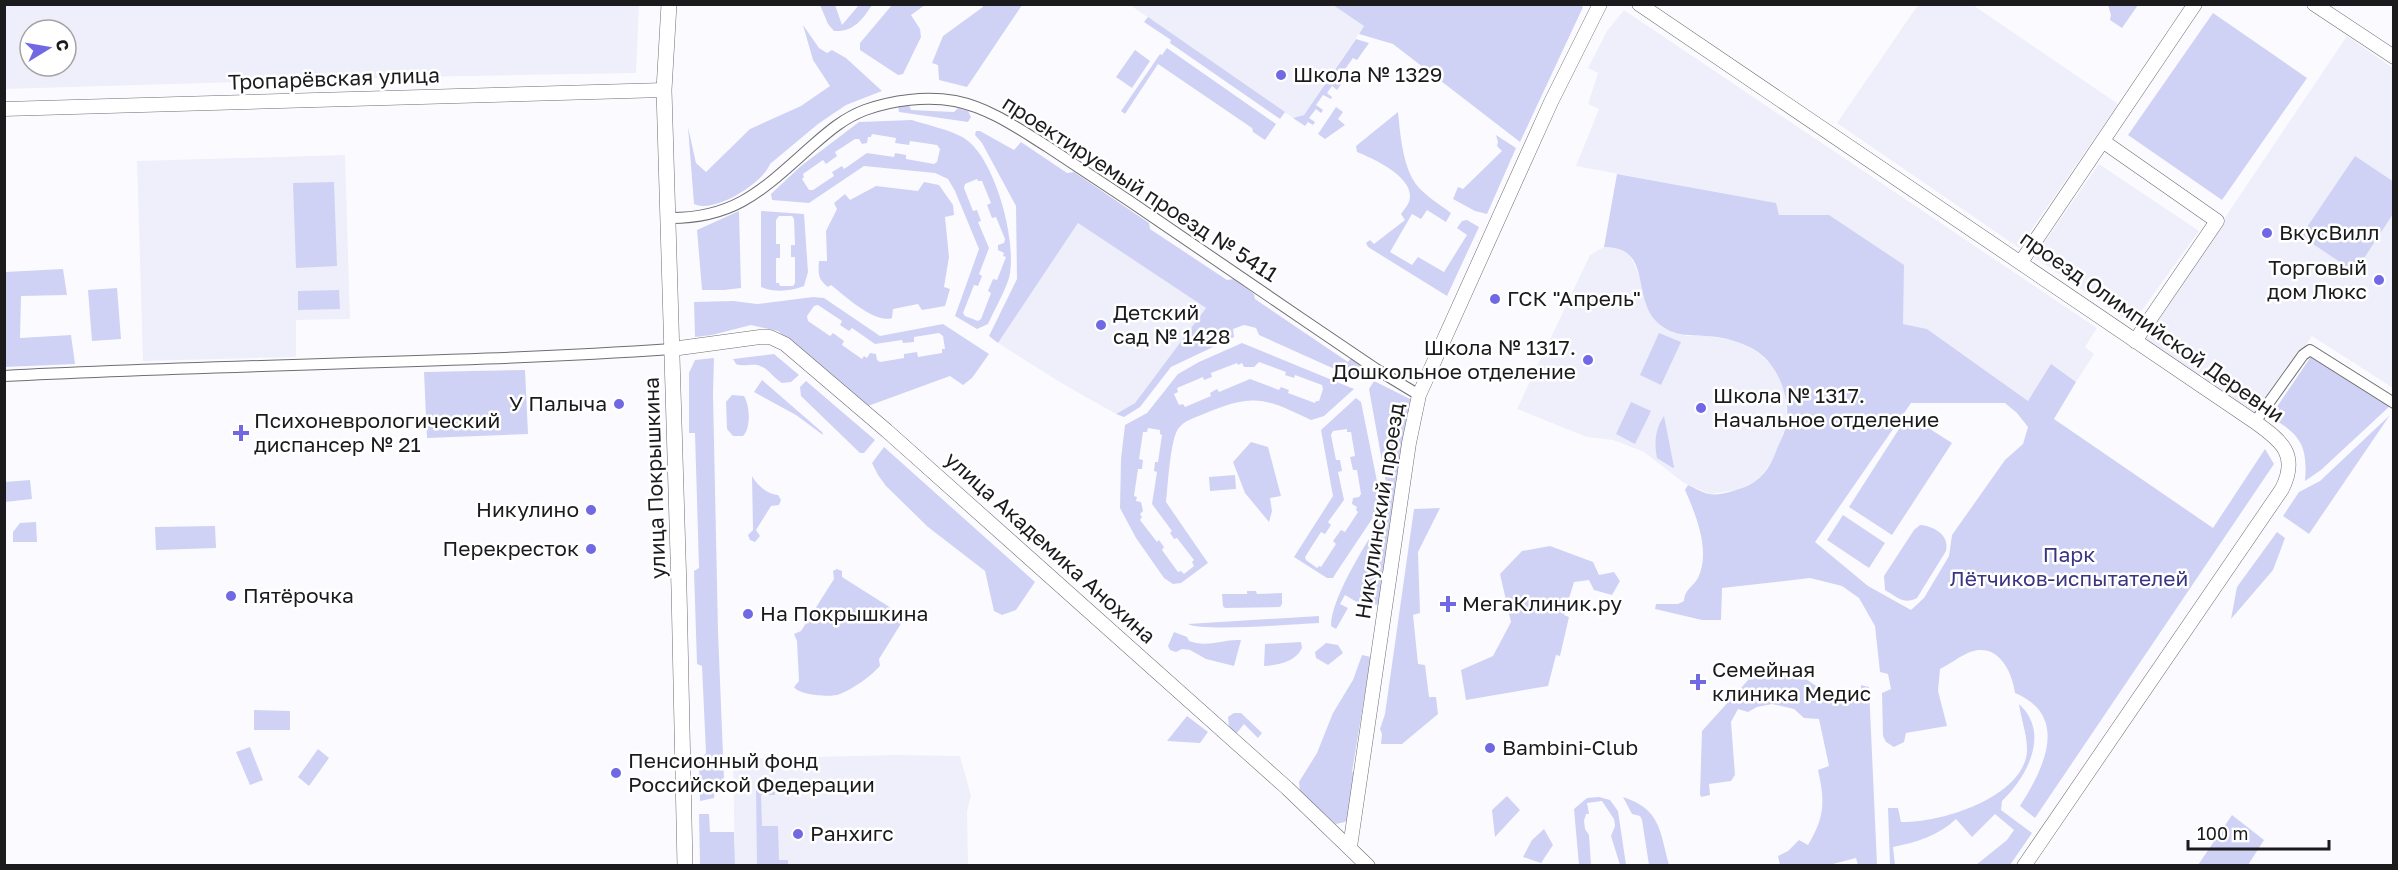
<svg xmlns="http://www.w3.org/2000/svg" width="2398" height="870" viewBox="0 0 2398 870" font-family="'Golos Text',sans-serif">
	<rect width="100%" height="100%" fill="#fbfbff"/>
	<g fill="#eeeffa" fill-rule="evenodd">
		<path d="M4,5H639L636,73L411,77L5,89ZM30,30H66V66H30Z"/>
		<path d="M1130,5H1333L1364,26L1304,115L1293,118Z"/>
		<path d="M1918,5H1973L2118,104L2019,248L1837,123Z"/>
		<path d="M1624,10L2097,328L2085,347L2094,354L2076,382L2051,365L2028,401L1927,329L1903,324L1829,215H1779L1775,203L1576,166L1599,109L1588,104L1598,73L1588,68L1607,31Z"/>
		<path d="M2347,36L2393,68V388L2312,336L2257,414L2146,340L2224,219Z"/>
		<path d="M345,155L350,319L296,320V357L143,361L137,161Z"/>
		<path d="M2099,164L2199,231L2132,324L2034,257Z"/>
		<path d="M1078,223L1206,308L1135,403L1116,414L1058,381L998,343Z"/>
		<path d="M1604,247H1618L1629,253L1641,280L1646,304L1686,336H1707L1737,341L1759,353L1775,368L1785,392L1787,424L1773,459L1760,479L1737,490L1710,494L1684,483L1644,452L1613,440L1587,437L1517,409L1590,255Z"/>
		<path d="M897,755L960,756L971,796L967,811L968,865H735L733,759Z"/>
	</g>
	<g fill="#cfd2f5" fill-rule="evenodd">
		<path d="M820,5H835L842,25L859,5H872C862,20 854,32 834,31L828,24Z"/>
		<path d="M892,5H925L911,15L920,29L921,37L903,74L898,75L860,50V43Z"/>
		<path d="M982,5H1022L967,87L939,80L938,65L932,63L943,36L983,7Z"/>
		<path d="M1580,5L1583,7L1520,142L1393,44L1359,34L1364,26L1333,5Z"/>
		<path d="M2108,5V4L2138,5L2122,28L2110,20L2111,15Z"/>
		<path d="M2213,13L2307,78L2222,200L2128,135Z"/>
		<path d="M1148,17L1285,112L1280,119L1170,43L1171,40L1144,22Z"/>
		<path d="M803,25L819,48L827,53L832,50L846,58L882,91L846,105L818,124L770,164C763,183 714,214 694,204L688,127L696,163L706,172L750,129L801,106L830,86L813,60Z"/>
		<path d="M1356,39L1369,43L1357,60L1353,58L1343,72L1347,75L1337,90L1332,86L1327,93L1332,97L1331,99L1323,95L1316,105L1323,110L1321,113L1316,109L1309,118L1315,122L1313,125L1308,122L1305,126L1293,118L1304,115Z"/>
		<path d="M1167,48L1276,124L1265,140L1253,132L1252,128L1158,64L1125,114L1121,111L1160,54L1162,55Z"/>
		<path d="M1135,50L1150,61L1132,88L1116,77Z"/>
		<path d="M909,105L911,110L954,112L958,108L968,111L971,117L968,122L899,112L898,106Z"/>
		<path d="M1336,107L1343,112L1338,119L1345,125L1325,139L1318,134Z"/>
		<path d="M1398,112C1400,132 1402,159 1412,178C1420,193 1438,203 1451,213L1446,222L1427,210L1421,219L1412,214L1390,252L1412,265L1418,257L1444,272L1467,235L1457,228L1462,221L1467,220L1479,227L1447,296L1368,247L1366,243L1370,240L1374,244L1405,220L1401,214C1403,211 1407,206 1409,202C1417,178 1374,159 1357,152L1356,146Z"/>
		<path d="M912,120C927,125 951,130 964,138C995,157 1018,243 1009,278C1004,293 995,309 988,324L977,329L955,316L979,249L955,191L948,179L935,173L864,166L809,203L772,200L771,194L801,166L859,122ZM872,134L896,138L895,143L909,145L910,141L937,145L940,149L937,162L934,164L906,159V155L895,153L894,157L867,153L844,169L842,166L832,172L834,176L813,190H809L802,179L804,177L803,174L823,160L826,164L837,156L835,152L855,139H859L862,144L867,143L868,137H871ZM977,179L978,181H982L991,203L987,205L992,218L996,217L1005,239L1004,243L998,245V250L1004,253L1003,256L1006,257L997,280L993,279L988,291L991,293L981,319L978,321L965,316L963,313L974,285L978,286L982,276L979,274L989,248L978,222L981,221L977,210L973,211L964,188L965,184Z"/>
		<path d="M976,131H980L1014,150L1021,142L1067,173L1074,172L1149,223L1150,229L1227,280L1234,279L1254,294L1255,299L1348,362L1352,357L1366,367L1359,380L1259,335L1256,328L1244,325L1233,329L1234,337L1171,367L1140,407L1124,417L1116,414L1135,403L1206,308L1078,223L998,343L989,336L1017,279L1016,206L982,143L975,135Z"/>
		<path d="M1496,135L1516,148L1487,214L1475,211L1453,199L1458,187L1463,189L1502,151L1497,146L1498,142Z"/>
		<path d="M2355,156L2394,182L2393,214L2355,272L2301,236Z"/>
		<path d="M1617,174L1776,203L1779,215H1829L1904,265L1903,324L1927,329L2028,401L2051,364L2076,382L2054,419L2213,528L2265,449L2274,464L2035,818L2020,806C2044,768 2070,716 2015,693C2012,671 1998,642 1970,652C1960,656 1950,664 1940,669L1938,691L1947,726L1906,733L1904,742L1894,747L1886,742L1883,736L1882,693L1891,689L1888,674L1880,672L1875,626L1859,598L1842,586L1810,578L1722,588L1721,620H1702L1655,609L1656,604H1678L1684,601C1684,590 1693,587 1698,578C1711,551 1696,515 1685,490L1688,485C1695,488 1703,493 1709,494C1721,496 1738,490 1749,485C1765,477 1772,463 1778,446C1781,440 1785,432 1786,425C1791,399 1779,367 1758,352C1743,342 1724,337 1706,336C1686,335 1671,336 1656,321C1632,297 1652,246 1604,247ZM1911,403H2005L2017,413L2028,427L2023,444L2005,460L1952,535L1949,556L1924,598L1911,610L1868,586L1815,542Z"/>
		<path d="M334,182L337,266L296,268L293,183Z"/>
		<path d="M924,182L939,185L953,205L954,215L945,217L949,257L944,287L950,289L945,306L922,310L918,304L893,309L892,318C875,324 845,296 831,285L828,287C818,280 818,273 819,261H827L826,231L837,209L834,203L845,194L850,200L876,186L918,191Z"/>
		<path d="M739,211L741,288L724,290H702L697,230Z"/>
		<path d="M761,211L804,214L808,272L804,286C791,291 775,293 761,287ZM779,216H792L794,219L795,245H791V257H795V283L793,286H780L779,283H776V258H780V244H776V220Z"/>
		<path d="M63,269L67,295L21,296L20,338L71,335L75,364L5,367V272Z"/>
		<path d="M117,288L121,339L92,341L88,290Z"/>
		<path d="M339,290L340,309L298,310V291Z"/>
		<path d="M813,297L824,298L880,336L943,324L989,354L972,378L963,385L950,376L868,406L778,331L751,325L712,335L695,337L694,302L733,301L757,304ZM818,305L842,321L840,325L849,331L852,328L875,344L902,340L903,343L914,342V337L939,333L943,336L945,349H942V353L918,357L917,352L904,354V358L880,362L877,360L876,354L870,353L867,358L864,356L862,359L842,345L844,341L833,333L830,336L808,321L807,316L814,306Z"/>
		<path d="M1659,333L1681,342L1661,385L1640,375Z"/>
		<path d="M1242,343L1354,389L1324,416L1311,420C1265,398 1254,393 1206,413C1197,417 1184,420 1178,429C1170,441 1168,486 1166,502L1208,563L1181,583L1173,584L1164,578L1136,538L1120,508L1121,459L1125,425L1147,413L1178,374L1199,362ZM1259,362L1286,372L1285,375L1294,378L1295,375L1322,385L1323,389L1319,401H1316L1315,403L1288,393L1289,390L1281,387L1279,390L1250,379L1219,392L1217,389L1210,393L1211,396L1185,407L1183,404L1179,405L1174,394L1178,392L1177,388L1203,377L1204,380L1212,377L1211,373L1237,363L1238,365L1242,363L1244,367H1254ZM1148,428L1160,430V434L1162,435L1158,462H1155L1154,471L1157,472L1152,504L1172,531L1170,533L1174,539L1177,538L1194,560L1192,562L1194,566L1184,574L1181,571L1178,572L1162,550L1164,547L1159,540L1157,542L1140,520L1142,517L1140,514L1143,511L1141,502L1136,501L1137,497L1134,496L1138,469H1142L1143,460L1139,459L1143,432H1147Z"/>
		<path d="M774,354L799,375L791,382L782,383C772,377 769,368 757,365C749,364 743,367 736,364L733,359Z"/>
		<path d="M2312,355L2391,405L2321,470L2305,481C2308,445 2300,434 2270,417Z"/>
		<path d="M714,358L713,394L718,631L724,780H716L714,798L700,801L699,762L706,753L702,666L697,664L694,571L699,568L695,433H689V373L695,360Z"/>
		<path d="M525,370L528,434L427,438L424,372Z"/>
		<path d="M762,380L822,432L823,435L796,415L754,392Z"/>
		<path d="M806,381L875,440L864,453H860L801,396L800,387Z"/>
		<path d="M1374,381L1412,400L1379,605L1372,604L1370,610L1345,595L1340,604L1348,608L1336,629L1331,626C1331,596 1371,536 1388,508L1389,500L1369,389Z"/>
		<path d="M732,395L744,396C750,406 751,428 743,436H733L727,429L726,402Z"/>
		<path d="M1356,398L1361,402L1381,501L1380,507L1336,573L1333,578H1327L1294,557L1333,496L1321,430ZM1347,429V432H1351L1355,456L1350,457L1353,470H1357L1361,494L1359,497L1353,498L1352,504L1357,507L1356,510L1358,512L1345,532L1341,530L1333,541L1336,544L1321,567L1319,566L1317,568L1306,560L1305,557L1321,532L1325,534L1331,525L1328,522L1344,500L1338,472L1342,471L1340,460H1336L1331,435L1333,431Z"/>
		<path d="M1631,402L1651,411L1635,444L1616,434Z"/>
		<path d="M1908,415L1952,443L1892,535L1849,507Z"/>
		<path d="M2390,415L2309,534L2283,516L2299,492L2320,481Z"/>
		<path d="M1664,416L1674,467L1673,468L1657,458C1654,443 1655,429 1664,416Z"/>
		<path d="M1251,442L1268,447L1281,496L1270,498L1272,511L1269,522L1245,493L1233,462Z"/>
		<path d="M884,447L1035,582L1016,610L1002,615L994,611L985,571L928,527L886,486L878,475L872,463Z"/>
		<path d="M1235,475L1236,489L1210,491L1209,477Z"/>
		<path d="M752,476C757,485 767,494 778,495L781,500L779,505L771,506L756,530L760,536L755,542L750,540L748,535L753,530Z"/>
		<path d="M30,480L32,499L5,502V482Z"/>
		<path d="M1440,508L1418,552L1420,613L1413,615L1418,664L1425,665L1429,697H1436L1438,714L1402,744H1381L1382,734L1380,729L1385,714L1414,509Z"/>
		<path d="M1843,515L1885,543L1869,568L1827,540Z"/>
		<path d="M36,522L37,542H13V532L20,523Z"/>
		<path d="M1920,525C1935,526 1950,536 1946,551L1917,598C1904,605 1897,597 1885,590L1884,576L1914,530Z"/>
		<path d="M215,526L216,548L156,550L155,527Z"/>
		<path d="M2277,532L2285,538L2273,570L2231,619L2237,587Z"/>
		<path d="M1550,546L1593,562L1599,575L1614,572L1620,581L1612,595L1594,590L1589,580L1574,582L1564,615L1569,617L1560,656L1556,655L1548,686L1466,700L1461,670L1493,656L1511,622L1500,574L1522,551Z"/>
		<path d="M837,569L842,571V577L899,613L907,611L911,617L907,622H902L879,659L880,666C871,676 853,689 840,694C831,698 799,695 794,687L799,681L797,641L794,634L801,631L834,579L833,571Z"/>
		<path d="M1247,591H1256L1257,594L1282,593V604L1280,607L1225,608L1223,606L1222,594H1247Z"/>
		<path d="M1319,616V623C1296,624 1203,632 1188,624Z"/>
		<path d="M1174,632L1187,637L1189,641C1208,648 1222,639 1241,640L1234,666L1206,659L1190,650L1182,649L1176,652L1170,650L1168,646Z"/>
		<path d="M1301,642L1302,648C1295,662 1279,665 1264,666L1265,644Z"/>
		<path d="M1326,643L1338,645L1343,653L1328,665L1316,658L1315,652Z"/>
		<path d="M1362,655L1371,657L1352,772L1355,773L1349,817L1345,822L1336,824L1300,793L1299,782L1317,753L1333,713L1353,680Z"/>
		<path d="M1794,672C1818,685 1831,702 1861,697V685L1869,687L1877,865H1858L1856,858L1829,865H1780L1778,856L1788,851L1799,840L1808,845C1825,817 1825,801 1818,770L1829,766L1819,719L1804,718L1794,709L1772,704L1757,707L1748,712L1738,709L1731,722L1735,775L1731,781L1709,784L1710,795L1701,797L1700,794L1702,731L1749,679Z"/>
		<path d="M2019,704C2051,733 2027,777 2002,801L2001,810L2032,833L2010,865H1976L2007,840L2014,830L1995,814L1972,837L1956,819C1938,836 1917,842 1893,847L1895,865H1890L1888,808H1898L1901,822C1939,823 2015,800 2026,758C2030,742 2021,720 2019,704Z"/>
		<path d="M254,710L290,711V730H254Z"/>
		<path d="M1234,713H1241L1262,733L1258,738L1244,724L1236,734L1229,727L1228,717Z"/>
		<path d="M1187,716L1208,732L1200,743L1167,741Z"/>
		<path d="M250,747L263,780L250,785L236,752Z"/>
		<path d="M318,749L329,758L309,786L298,777Z"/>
		<path d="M756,787H775V795H761L762,826H778L779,860H788V865H757Z"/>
		<path d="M1507,796L1520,810L1495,837L1492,810Z"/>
		<path d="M1599,797L1610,800L1618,811L1626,865H1620L1611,836L1615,826L1614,819L1602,801L1587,803L1589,814H1586L1584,821L1585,829L1589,835L1591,865H1579L1574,809L1587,798Z"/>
		<path d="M1623,797C1661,809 1660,832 1669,865H1649L1642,820L1640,816L1632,814Z"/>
		<path d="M699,814H709L710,832H734L735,865H700Z"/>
		<path d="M2232,815L2264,840L2248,865H2198Z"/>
		<path d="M1544,829L1553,845L1541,863L1523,857L1532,840Z"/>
	</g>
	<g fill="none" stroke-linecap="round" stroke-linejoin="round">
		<g stroke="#6e6e71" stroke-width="12">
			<g id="minor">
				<path d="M668,218C737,219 764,188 813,145C829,131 844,118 865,110C893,100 926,96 955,101C990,108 1019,129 1048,147C1075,165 1101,182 1128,200C1210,256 1293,313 1376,369L1419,395"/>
				<path d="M4,376C227,364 450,364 672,349"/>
				<path d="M2255,422L2303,355L2310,350L2394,403"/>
			</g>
		</g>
		<g stroke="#6e6e71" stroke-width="15">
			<g id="tertiary">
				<path d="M1639,4L2255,422C2282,441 2299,455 2282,489L2024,866"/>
				<path d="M2314,4L2394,57"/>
				<path d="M4,109L664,90"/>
				<path d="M2104,142L2217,221L2135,341"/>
				<path d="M2021,262L2195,4"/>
				<path d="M672,349L760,337H770L785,344L887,431L1287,788L1368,866"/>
				<path d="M1350,847L1409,443L1419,395L1551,102L1600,4"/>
			</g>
		</g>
		<g stroke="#6e6e71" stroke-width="16">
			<path id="secondary" d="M669,4L664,90L679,589L685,866"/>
		</g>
		<use href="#minor" stroke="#fff" stroke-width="10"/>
		<use href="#tertiary" stroke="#fff" stroke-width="14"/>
		<use href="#secondary" stroke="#fff" stroke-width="15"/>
	</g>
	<g fill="#7069e3" stroke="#fff" stroke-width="2">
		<circle cx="1281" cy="75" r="6"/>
		<circle cx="2267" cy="233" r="6"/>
		<circle cx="2379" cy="280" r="6"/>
		<circle cx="1495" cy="299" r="6"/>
		<circle cx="1101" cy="325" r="6"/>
		<circle cx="1588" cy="360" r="6"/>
		<circle cx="619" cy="404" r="6"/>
		<circle cx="1701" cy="408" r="6"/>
		<path d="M238 424h6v6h6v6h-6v6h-6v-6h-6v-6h6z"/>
		<circle cx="591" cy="510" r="6"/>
		<circle cx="591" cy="549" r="6"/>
		<circle cx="231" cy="596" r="6"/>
		<path d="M1445 595h6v6h6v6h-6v6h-6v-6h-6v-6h6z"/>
		<circle cx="748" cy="614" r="6"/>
		<path d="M1695 673h6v6h6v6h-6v6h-6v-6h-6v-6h6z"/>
		<circle cx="1490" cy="748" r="6"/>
		<circle cx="616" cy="773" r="6"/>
		<circle cx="798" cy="834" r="6"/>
	</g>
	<g text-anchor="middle" stroke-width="5" stroke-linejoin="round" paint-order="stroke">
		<g font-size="21" fill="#1b1b1d" stroke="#fff" text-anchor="start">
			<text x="1293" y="82">Школа № 1329</text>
			<text x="2279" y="240">ВкусВилл</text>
			<text x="2367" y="275" text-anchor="end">Торговый<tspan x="2367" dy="24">дом Люкс</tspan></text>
			<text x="1507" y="306">ГСК "Апрель"</text>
			<text x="1113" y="320">Детский<tspan x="1113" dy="24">сад № 1428</tspan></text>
			<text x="1576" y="355" text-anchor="end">Школа № 1317.<tspan x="1576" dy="24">Дошкольное отделение</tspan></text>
			<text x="1713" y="403">Школа № 1317.<tspan x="1713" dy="24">Начальное отделение</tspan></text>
			<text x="607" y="411" text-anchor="end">У Палыча</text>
			<text x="254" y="428">Психоневрологический<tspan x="254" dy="24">диспансер № 21</tspan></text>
			<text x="579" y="517" text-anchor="end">Никулино</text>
			<text x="579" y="556" text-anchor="end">Перекресток</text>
			<text x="243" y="603">Пятёрочка</text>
			<text x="1462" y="611">МегаКлиник.ру</text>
			<text x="760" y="621">На Покрышкина</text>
			<text x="1712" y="677">Семейная<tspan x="1712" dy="24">клиника Медис</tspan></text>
			<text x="1502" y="755">Bambini-Club</text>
			<text x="628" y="768">Пенсионный фонд<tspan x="628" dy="24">Российской Федерации</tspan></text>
			<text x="810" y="841">Ранхигс</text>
		</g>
		<g font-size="21" fill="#1b1b1d" stroke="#fff">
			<text transform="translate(334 79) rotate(-2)" y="7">Тропарёвская улица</text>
			<text transform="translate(1140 189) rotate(33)" y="7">проектируемый проезд № 5411</text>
			<text transform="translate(2152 327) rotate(35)" y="7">проезд Олимпийской Деревни</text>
			<text transform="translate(655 478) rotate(-92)" y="7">улица Покрышкина</text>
			<text transform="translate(1380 511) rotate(-81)" y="7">Никулинский проезд</text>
			<text transform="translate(1050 548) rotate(42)" y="7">улица Академика Анохина</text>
		</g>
		<g font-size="21" fill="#3a3481" stroke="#fff">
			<text x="2069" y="562">Парк<tspan x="2069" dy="24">Лётчиков-испытателей</tspan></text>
		</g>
	</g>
	<rect width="2398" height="870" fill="none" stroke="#1b1b1d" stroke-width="12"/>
	<g transform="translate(48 48) rotate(79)"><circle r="28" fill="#ffffff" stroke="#a4a4a5" stroke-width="1.5"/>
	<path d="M0-4.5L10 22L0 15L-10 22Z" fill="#7069e3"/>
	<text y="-9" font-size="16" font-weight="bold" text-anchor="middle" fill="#1b1b1d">С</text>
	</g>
	<path d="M2188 840v9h141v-9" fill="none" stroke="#1b1b1d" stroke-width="3"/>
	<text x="2197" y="840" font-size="18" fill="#1b1b1d" stroke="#ffffff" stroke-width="4.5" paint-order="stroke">100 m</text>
</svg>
